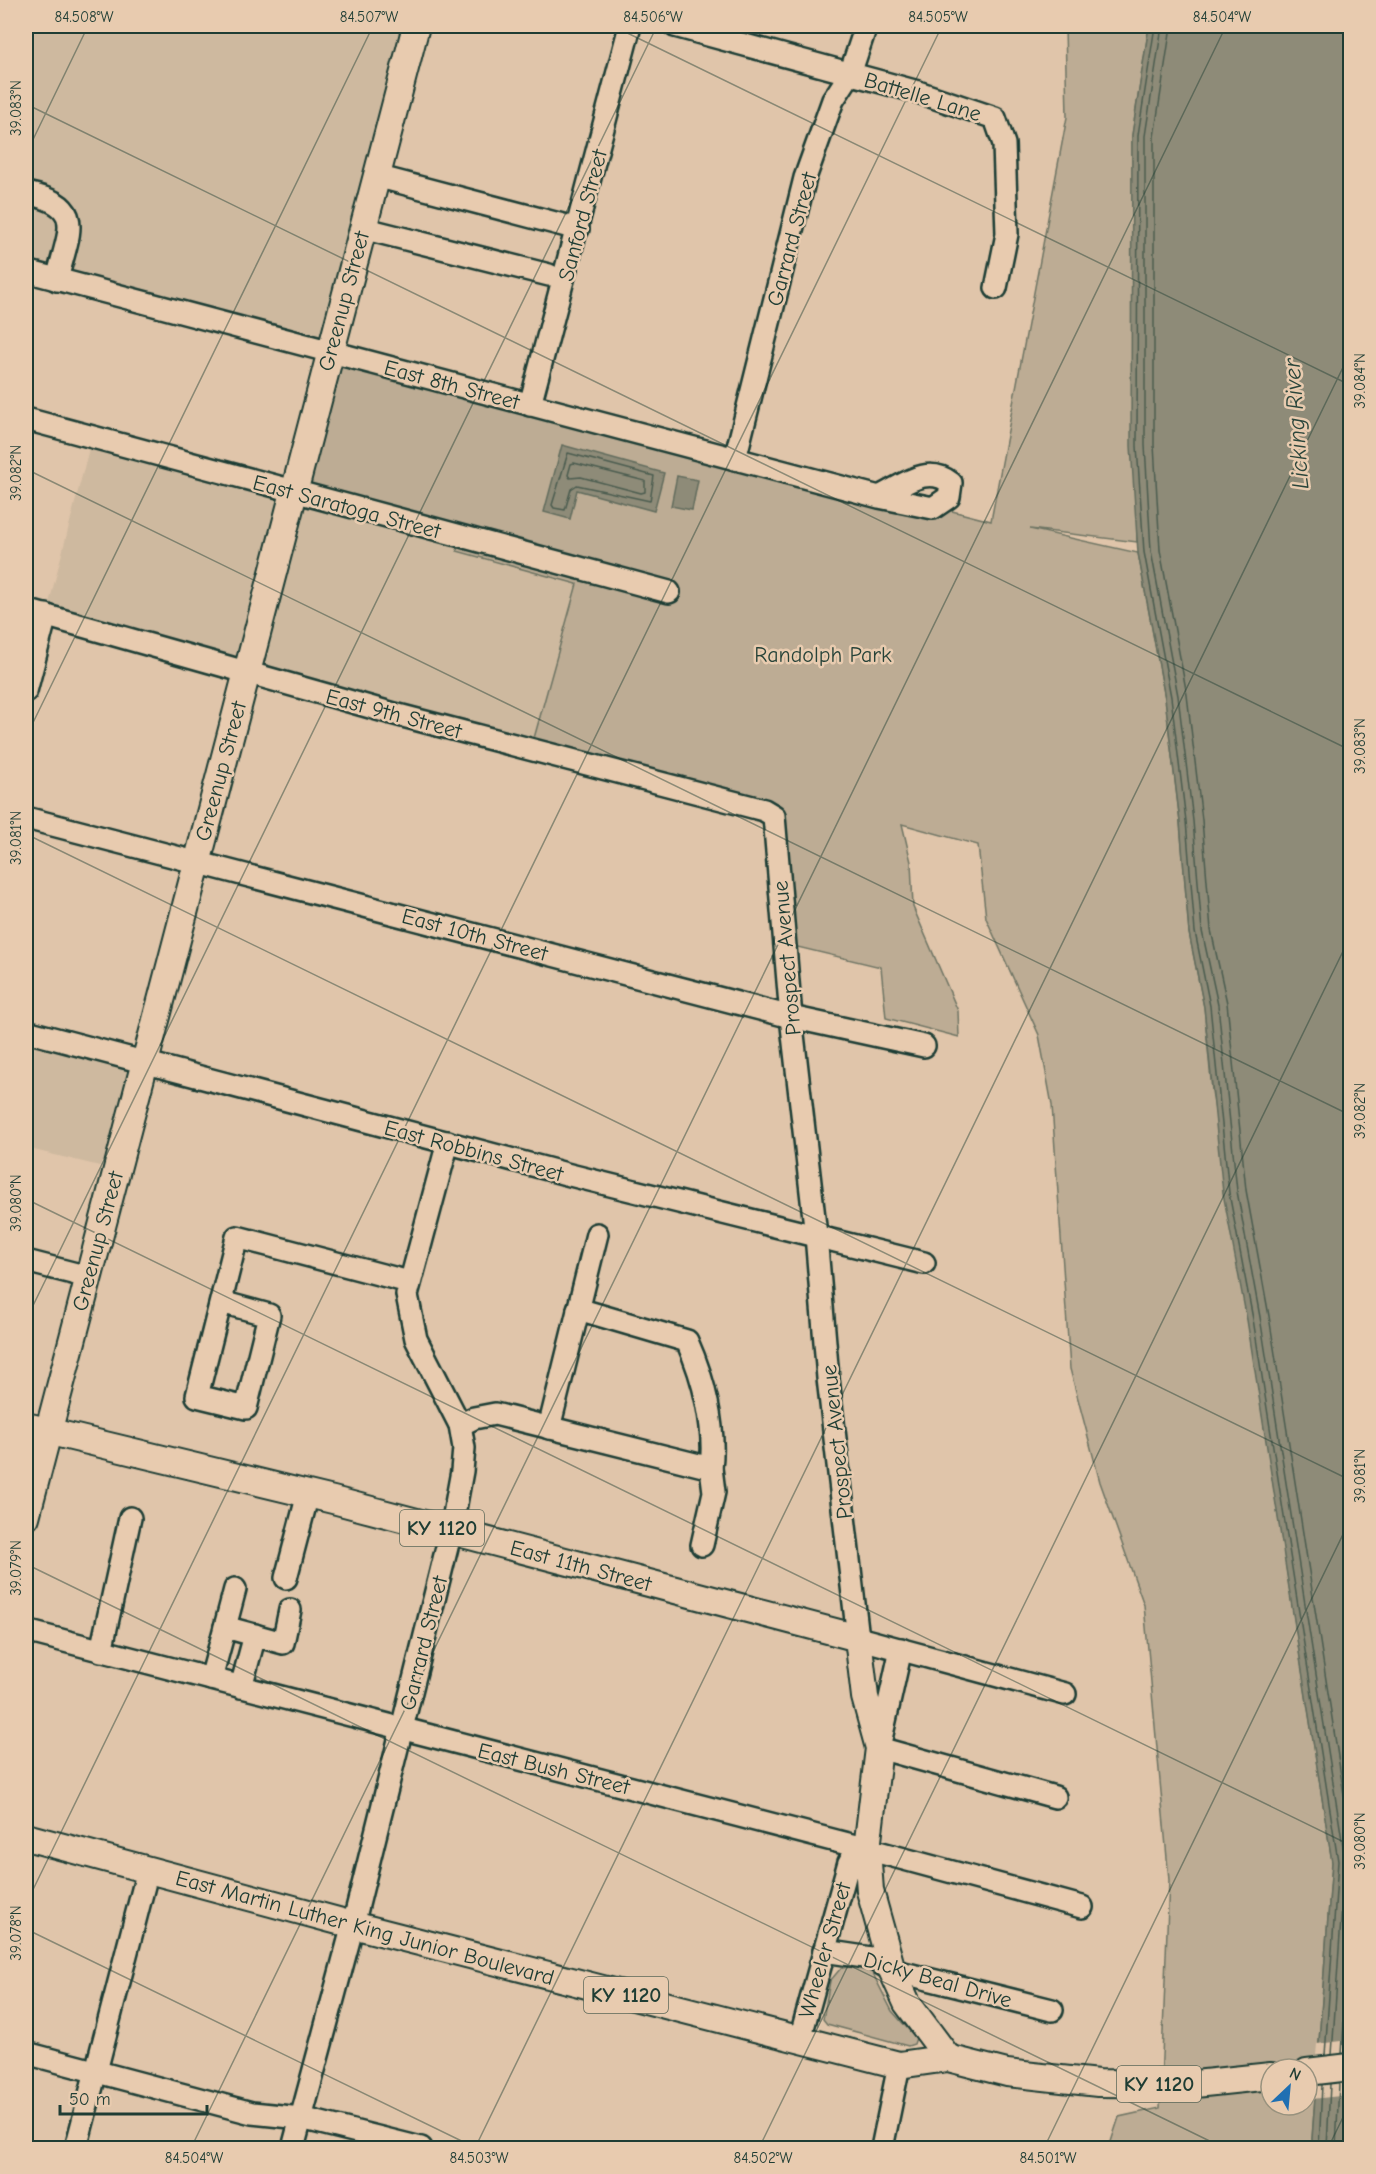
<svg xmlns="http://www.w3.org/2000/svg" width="1376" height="2174" viewBox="0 0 1376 2174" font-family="'Comic Neue',sans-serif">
	<rect width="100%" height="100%" fill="#e0c5aa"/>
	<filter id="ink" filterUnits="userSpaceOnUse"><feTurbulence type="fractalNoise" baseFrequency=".0167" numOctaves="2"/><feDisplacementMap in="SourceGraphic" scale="12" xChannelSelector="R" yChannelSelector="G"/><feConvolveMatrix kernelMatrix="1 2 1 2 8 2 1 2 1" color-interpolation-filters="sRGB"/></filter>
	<g filter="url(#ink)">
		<g fill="#ceb99f">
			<path d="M26,26H416L329,351L26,271Z"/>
			<path d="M92,437L459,537L458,551L577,584L531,749L46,615Z"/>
			<path d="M26,1032L144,1062L116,1170L26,1148Z"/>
		</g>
		<g fill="#bdac94" stroke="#6e7464" stroke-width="1.5" fill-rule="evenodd">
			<path d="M1065,26H1149L1132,135L1137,542L1030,529L1138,553L1165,698L1180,822L1189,933L1204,1007L1212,1091L1332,1862L1312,2139L1313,2148H1109L1119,2117L1160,2108L1169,1880L1144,1605L1100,1482L1070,1369L1052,1105L1039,1035L986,918L978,845L902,824L911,862L913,907L958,1011L959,1037L886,1018L881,967L785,944L774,816L531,749L577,584L457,551L459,537L293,491L329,351L991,521L1067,117ZM1271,2069H1307V2105H1271Z"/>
			<path d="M851,1967L872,1972L892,2011L916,2038L914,2044L908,2046L827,2024L823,2019L830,1981L841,1968Z"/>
		</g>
		<g fill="#8e8b78" stroke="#626c5d" stroke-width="1.5">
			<path d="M1149,26H1350V2148H1313L1312,2139L1332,1862L1247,1320L1223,1193L1204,1007L1189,933L1180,822L1165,698L1138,553L1131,446L1132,135Z"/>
			<path d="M562,445L664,473L654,511L577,490L570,519L544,512Z"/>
			<path d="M677,476L698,480L692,510L671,506Z"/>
		</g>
		<path fill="#e0c5aa" d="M1350,2040V2095L1312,2099L1317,2044Z"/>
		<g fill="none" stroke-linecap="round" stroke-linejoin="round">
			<g stroke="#4b5c4f" stroke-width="1.5">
				<path d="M1155,26L1138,135L1137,446L1144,552L1171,697L1186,821L1195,932L1210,1006L1229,1193L1253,1319L1338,1861L1325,2056"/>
				<path d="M1162,26L1145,136V445L1151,551L1178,696L1193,821L1202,931L1218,1005L1237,1191L1260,1317L1345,1859L1332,2055"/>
				<path d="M1171,26L1154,137V445L1160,550L1187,695L1202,820L1211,930L1227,1003L1246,1190L1269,1316L1350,1833"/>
				<path d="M568,453L654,476L650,501L577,485L571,489L565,510L554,508L552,505Z"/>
				<path d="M574,463L645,481V492L641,493L581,477L570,478L568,475L571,464Z"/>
				<path d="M1342,2054L1350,1928"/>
				<path d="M1319,2148L1322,2085"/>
				<path d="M1327,2148L1330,2084"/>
				<path d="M1336,2148L1339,2083"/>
			</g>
			<g stroke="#1f3d34" stroke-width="26">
				<g id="minor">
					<path d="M675,26L918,92L995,118L1004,144L1007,234L996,288"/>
					<path d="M376,176L578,229"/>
					<path d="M26,193C88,206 68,231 57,280"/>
					<path d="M362,228L549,275"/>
					<path d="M26,271L879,497L933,508L949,497L951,483C927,464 904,485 879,497"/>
					<path d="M530,405L630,26"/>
					<path d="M26,419L669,592"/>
					<path d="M735,459L805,178L833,100L850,74L866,26"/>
					<path d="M26,610L391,713L764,810L774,816L791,1017L816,1235L828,1378L858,1638L1065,1694"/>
					<path d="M26,691L46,615"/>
					<path d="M26,818L791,1017L924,1046"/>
					<path d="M26,1031L570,1175L924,1263"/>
					<path d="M26,1261L88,1277"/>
					<path d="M221,1302L269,1315L246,1408L197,1396L237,1237L409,1282"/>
					<path d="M460,1425L474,1418L495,1414L711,1468C716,1427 704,1379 687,1341L578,1309"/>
					<path d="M549,1428L597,1234"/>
					<path d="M702,1545L714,1492L711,1468"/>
					<path d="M286,1578L308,1494"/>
					<path d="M225,1627L235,1589"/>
					<path d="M26,1631L867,1849L1082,1907"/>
					<path d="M901,1649L879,1748L1055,1797"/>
					<path d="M101,1651L130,1518"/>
					<path d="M211,1679L225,1627L283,1643L290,1610"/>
					<path d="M241,1687L255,1635"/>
					<path d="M824,1951L871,1958L892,1970L1052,2010"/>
					<path d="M800,2039L849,1862"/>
					<path d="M26,2053L252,2113L301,2118L421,2148"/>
					<path d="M76,2148L148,1870"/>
					<path d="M293,2148L353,1925L451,1531L462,1471L464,1448L460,1425L416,1339L407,1295L448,1142"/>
					<path d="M882,2148L899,2065"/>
				</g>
			</g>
			<g stroke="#1f3d34" stroke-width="30">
				<g id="major">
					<path d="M26,1426L333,1500L858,1638L865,1697L879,1748L867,1849L870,1891L892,1970L907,2003L948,2058"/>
					<path d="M26,1517L416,26"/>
					<path d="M26,1837L353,1925L899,2065L948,2058L1007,2073L1098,2083L1195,2084L1271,2076"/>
					<path d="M1307,2072L1350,2067"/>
				</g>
			</g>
			<use href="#minor" stroke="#e8cbaf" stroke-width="21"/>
			<use href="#major" stroke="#e8cbaf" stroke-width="26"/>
		</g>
	</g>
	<path fill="none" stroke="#1f3d34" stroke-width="1.5" stroke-opacity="0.45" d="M613,26L1350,385M26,104L1350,750M26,154L88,26M26,469L1350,1115M26,737L373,26M26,834L1350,1480M26,1199L1350,1845M26,1320L657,26M26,1564L1224,2148M26,1904L942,26M26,1929L476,2148M191,2148L1226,26M475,2148L1350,353M759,2148L1350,937M1044,2148L1350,1520M1328,2148L1350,2103"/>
	<g text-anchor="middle" stroke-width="5" stroke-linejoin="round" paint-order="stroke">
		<g fill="#e8cbaf" stroke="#5b6859" stroke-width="1.5">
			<rect x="400" y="1510" width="84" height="36" rx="4.5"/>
			<rect x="584" y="1977" width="84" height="36" rx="4.5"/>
			<rect x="1117" y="2066" width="84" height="36" rx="4.5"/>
		</g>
		<g font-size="21" font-weight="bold" fill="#1f3d34">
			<text x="442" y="1535">KY 1120</text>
			<text x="626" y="2002">KY 1120</text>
			<text x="1159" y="2091">KY 1120</text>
		</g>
		<g font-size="22" fill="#1f3d34" stroke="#e8cbaf">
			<text transform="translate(923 96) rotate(17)" y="8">Battelle Lane</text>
			<text transform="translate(582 215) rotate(-75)" y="8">Sanford Street</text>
			<text transform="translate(791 239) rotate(-75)" y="8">Garrard Street</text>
			<text transform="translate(343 301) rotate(-75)" y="8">Greenup Street</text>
			<text transform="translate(452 384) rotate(15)" y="8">East 8th Street</text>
			<text transform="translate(347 506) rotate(15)" y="8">East Saratoga Street</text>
			<text transform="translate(394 713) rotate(15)" y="8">East 9th Street</text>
			<text transform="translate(220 771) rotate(-75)" y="8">Greenup Street</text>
			<text transform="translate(475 934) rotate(15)" y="8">East 10th Street</text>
			<text transform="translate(786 958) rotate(-95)" y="8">Prospect Avenue</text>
			<text transform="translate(474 1150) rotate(15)" y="8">East Robbins Street</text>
			<text transform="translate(97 1241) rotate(-75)" y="8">Greenup Street</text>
			<text transform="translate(836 1442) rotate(-96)" y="8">Prospect Avenue</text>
			<text transform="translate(581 1565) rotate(15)" y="8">East 11th Street</text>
			<text transform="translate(423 1643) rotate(-76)" y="8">Garrard Street</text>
			<text transform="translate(554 1768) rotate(14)" y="8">East Bush Street</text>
			<text transform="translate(365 1927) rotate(15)" y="8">East Martin Luther King Junior Boulevard</text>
			<text transform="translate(824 1950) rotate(-74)" y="8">Wheeler Street</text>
			<text transform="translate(938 1979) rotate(16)" y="8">Dicky Beal Drive</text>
		</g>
		<g font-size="22" fill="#274339" stroke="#e8cbaf">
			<text x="823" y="662">Randolph Park</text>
		</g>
		<g font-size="24" font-style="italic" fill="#2a453b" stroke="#e8cbaf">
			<text transform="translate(1296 424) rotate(-94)" y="8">Licking River</text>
		</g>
	</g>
	<rect width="1376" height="2174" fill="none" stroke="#e8cbaf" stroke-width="66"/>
	<g transform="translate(1289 2087) rotate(26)"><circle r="28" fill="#e8cbaf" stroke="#98927e" stroke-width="1.5"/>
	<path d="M0-4.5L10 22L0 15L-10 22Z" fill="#1f6fb2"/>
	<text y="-9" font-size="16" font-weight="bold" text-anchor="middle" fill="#1f3d34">N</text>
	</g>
	<path d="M60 2105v9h147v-9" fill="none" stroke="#1f3d34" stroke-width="3"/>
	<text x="69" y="2105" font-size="18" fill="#1f3d34" stroke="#e8cbaf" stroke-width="4.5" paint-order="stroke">50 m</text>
	<rect x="33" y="33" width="1310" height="2108" fill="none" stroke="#1f3d34" stroke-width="2"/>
	<g font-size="15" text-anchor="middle" fill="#1f3d34">
		<text x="84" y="22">84.508°W</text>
		<text x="369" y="22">84.507°W</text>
		<text x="653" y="22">84.506°W</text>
		<text x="938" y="22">84.505°W</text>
		<text x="1222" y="22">84.504°W</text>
		<text transform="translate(16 108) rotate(-90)" y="5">39.083°N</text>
		<text transform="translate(1360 381) rotate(-90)" y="5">39.084°N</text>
		<text transform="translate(16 473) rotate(-90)" y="5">39.082°N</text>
		<text transform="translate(1360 746) rotate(-90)" y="5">39.083°N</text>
		<text transform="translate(16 838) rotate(-90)" y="5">39.081°N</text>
		<text transform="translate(1360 1111) rotate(-90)" y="5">39.082°N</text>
		<text transform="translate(16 1203) rotate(-90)" y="5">39.080°N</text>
		<text transform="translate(1360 1476) rotate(-90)" y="5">39.081°N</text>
		<text transform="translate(16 1568) rotate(-90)" y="5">39.079°N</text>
		<text transform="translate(1360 1841) rotate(-90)" y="5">39.080°N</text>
		<text transform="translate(16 1933) rotate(-90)" y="5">39.078°N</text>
		<text x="194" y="2163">84.504°W</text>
		<text x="479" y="2163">84.503°W</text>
		<text x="763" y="2163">84.502°W</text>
		<text x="1048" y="2163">84.501°W</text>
	</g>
</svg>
